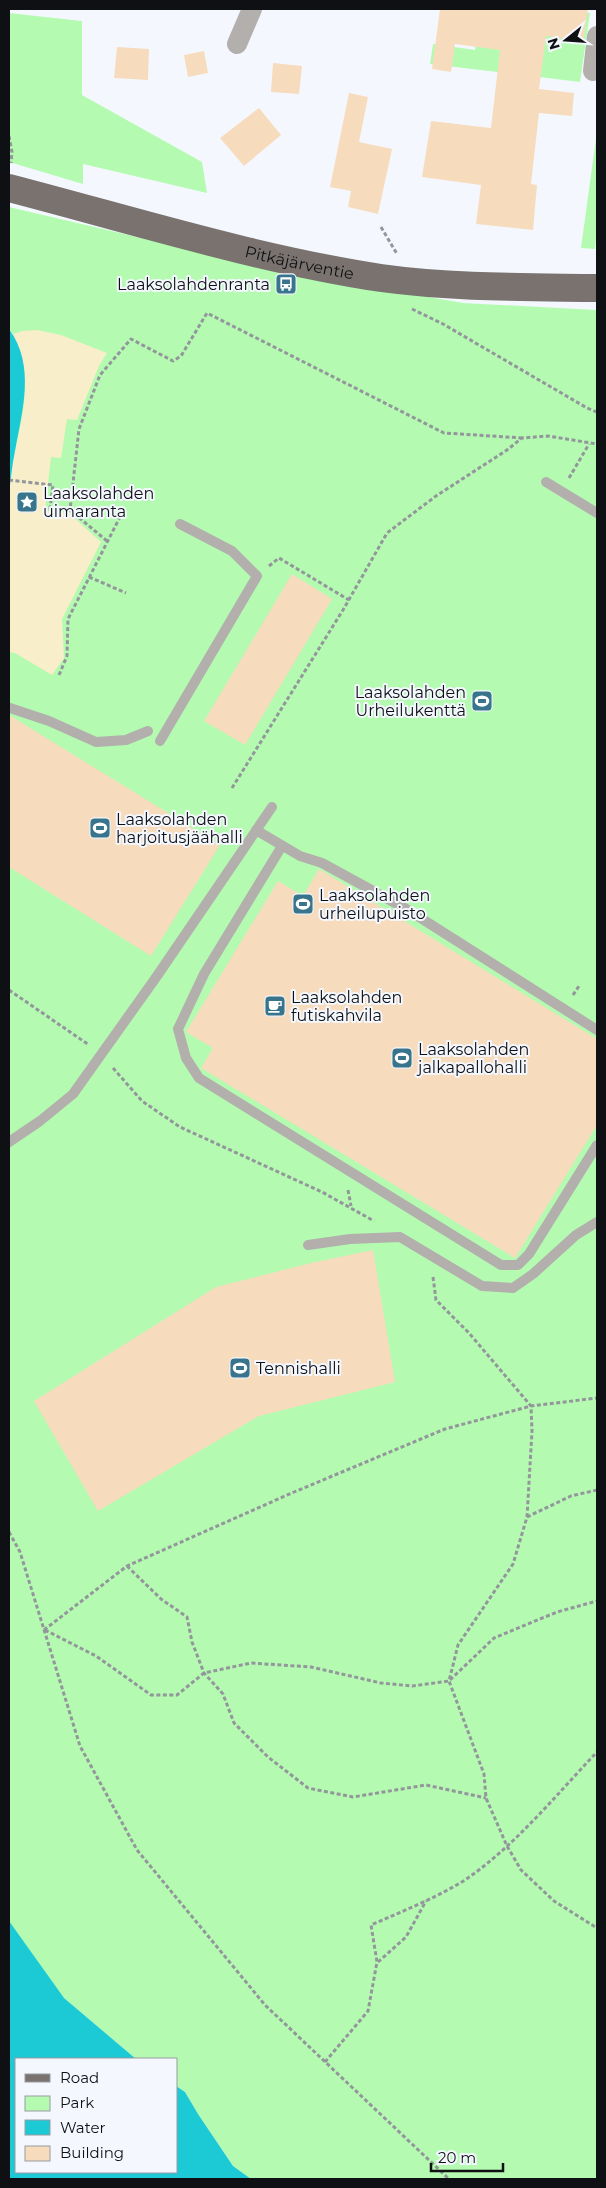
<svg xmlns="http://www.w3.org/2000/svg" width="606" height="2188" viewBox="0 0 606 2188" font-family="Montserrat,sans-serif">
	<rect width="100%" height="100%" fill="#f4f8fe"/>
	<g fill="#b4fbb1">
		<path d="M480,9H560L590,13L580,82L430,64L433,44L475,50Z"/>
		<path d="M9,13L82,21V95L202,162L207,193L83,164V184L9,162Z"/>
		<path d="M597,131V229L595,249L581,248Z"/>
		<path d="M9,207L283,271L463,303L597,310V2179H251L233,2166L198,2114L185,2092L176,2086V2059H136L64,1998L9,1979V493L15,453L13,334L9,329Z"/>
	</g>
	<path fill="#f8eec9" d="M37,330L61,335L107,353L99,366L77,420L67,419L61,458L51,457L45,511L69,513L101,542L62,619L64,658L52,675L15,653L9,652C9,600 6,547 9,495C12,434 40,396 13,334L22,331Z"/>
	<g fill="#1ccad6">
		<path d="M9,329C36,366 22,411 15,451C12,465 11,479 9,493Z"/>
		<path d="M9,1921L64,1998L136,2059H16V2172H176V2086L185,2092L198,2114L233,2166L251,2179H9Z"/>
	</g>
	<g fill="#f7dbbd">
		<path d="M440,9H588L583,42L546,36L539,89L574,93L572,116L539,113L531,184L537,185L533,230L476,224L481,185L422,177L431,121L491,128L500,50L455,44L451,72L432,69Z"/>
		<path d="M117,47L149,49L148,80L114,78Z"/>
		<path d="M204,51L208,73L188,77L184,55Z"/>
		<path d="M273,63L302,66L299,94L271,92Z"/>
		<path d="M349,93L368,97L359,142L392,149L378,214L348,207L351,191L330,187Z"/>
		<path d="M259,108L281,135L244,166L220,138Z"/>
		<path d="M292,574L332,599L245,745L204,721Z"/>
		<path d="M9,715L220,845L151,956L9,867Z"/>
		<path d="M319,869L597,1039V1125L515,1258L201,1068L213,1048L186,1032L278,881L303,896Z"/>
		<path d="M373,1250L395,1382L259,1416L98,1511L34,1401L216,1287L311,1263Z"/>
	</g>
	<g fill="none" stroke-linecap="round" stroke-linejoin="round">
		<g stroke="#93969b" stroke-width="3" stroke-dasharray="4 2.5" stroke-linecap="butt">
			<path d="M9,136L12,152L11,163"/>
			<path d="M381,227L397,254"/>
			<path d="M412,309L443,324L587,408L597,412"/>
			<path d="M569,478L589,444"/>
			<path d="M9,480L53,485L50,509L70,510"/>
			<path d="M107,541L70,510L79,429L100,375L131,339L173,361L181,356L207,313L444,433L522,438"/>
			<path d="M269,566L279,558L349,600"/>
			<path d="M89,577L126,593"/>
			<path d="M59,675L67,656L68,619L120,517"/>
			<path d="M232,788L343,610L387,533L436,496L507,450L522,438L548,436L597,444"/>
			<path d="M9,990L89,1045"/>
			<path d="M573,995L579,986"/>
			<path d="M113,1068L142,1101L180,1127L322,1192L374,1221"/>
			<path d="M348,1190L351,1206"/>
			<path d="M433,1277L436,1300L469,1333L531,1406L532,1431L527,1517L513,1564L458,1645L449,1681L484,1774L486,1798L507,1846L521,1870L554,1901L597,1928"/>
			<path d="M527,1517L571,1496L597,1490"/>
			<path d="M9,1532L20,1552L80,1746L137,1850L265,2005L449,2179"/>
			<path d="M127,1566L161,1599L187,1617L192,1642L204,1673L223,1694L234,1723L268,1757L308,1788L353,1797L426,1785L486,1798"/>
			<path d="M44,1630L127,1566L294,1492L445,1429L531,1406L597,1398"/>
			<path d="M45,1630L96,1656L151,1695H177L204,1673L251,1663L311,1667L381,1683L412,1686L449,1681L494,1638L557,1612L597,1601"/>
			<path d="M378,1962L406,1937L426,1901"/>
			<path d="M325,2062L368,2011L377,1962L371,1925C403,1911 436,1898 465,1880C515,1846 556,1795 597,1752"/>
		</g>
		<g stroke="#b3afad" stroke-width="10">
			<path d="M546,482L597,513"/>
			<path d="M10,708L49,721L96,742L126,740L148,731"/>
			<path d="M160,741L257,576L232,551L180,524"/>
			<path d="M256,830L300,856L322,863L408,910L597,1030"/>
			<path d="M282,846L204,974L178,1029L186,1058L199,1078L501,1265H518L529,1254L597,1145"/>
			<path d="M9,1142L40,1121L73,1094L157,976L272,807"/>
			<path d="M308,1245L350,1239L400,1237L482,1286L513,1288L533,1274L576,1235L597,1222"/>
		</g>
		<g stroke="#b3afad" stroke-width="20">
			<path d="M237,44L252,9"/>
			<path d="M593,71L597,36"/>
		</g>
		<path stroke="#79726f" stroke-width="28" id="s1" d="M9,188C132,220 256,259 381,278C453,288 525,287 597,288"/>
	</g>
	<defs>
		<g id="bus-square" transform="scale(1.125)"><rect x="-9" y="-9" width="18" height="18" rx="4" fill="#38748b" stroke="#f4f8fe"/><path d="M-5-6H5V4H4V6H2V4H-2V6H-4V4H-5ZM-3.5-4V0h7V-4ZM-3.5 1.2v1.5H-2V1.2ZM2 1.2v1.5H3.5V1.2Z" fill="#fff"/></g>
		<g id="sight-square" transform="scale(1.125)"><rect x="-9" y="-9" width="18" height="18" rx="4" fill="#38748b" stroke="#f4f8fe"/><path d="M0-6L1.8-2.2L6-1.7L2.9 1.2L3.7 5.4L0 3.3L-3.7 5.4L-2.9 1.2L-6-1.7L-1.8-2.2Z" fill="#fff"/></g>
		<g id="stadium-square" transform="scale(1.125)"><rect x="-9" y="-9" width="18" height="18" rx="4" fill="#38748b" stroke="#f4f8fe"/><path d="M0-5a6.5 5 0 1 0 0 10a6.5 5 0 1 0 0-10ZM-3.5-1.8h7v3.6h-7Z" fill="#fff"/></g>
		<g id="cafe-square" transform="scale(1.125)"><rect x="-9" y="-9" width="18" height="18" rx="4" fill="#38748b" stroke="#f4f8fe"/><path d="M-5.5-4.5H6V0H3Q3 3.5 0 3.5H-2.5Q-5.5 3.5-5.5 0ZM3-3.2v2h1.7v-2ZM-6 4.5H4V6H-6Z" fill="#fff"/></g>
	</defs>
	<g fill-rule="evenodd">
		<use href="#bus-square" x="286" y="284"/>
		<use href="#sight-square" x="27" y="502"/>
		<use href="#stadium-square" x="482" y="701"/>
		<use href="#stadium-square" x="100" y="828"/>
		<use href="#stadium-square" x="303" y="904"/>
		<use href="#cafe-square" x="275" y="1006"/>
		<use href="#stadium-square" x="402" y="1058"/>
		<use href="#stadium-square" x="240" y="1368"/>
	</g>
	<g text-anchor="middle" stroke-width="4" stroke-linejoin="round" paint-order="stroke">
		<g font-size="16" fill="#0e1013" stroke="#f4f8fe">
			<text dy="6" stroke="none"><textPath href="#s1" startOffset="300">Pitkäjärventie</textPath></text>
		</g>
		<g font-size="16" fill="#0e1013" stroke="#f4f8fe" text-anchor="start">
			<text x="270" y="290" text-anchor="end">Laaksolahdenranta</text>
			<text x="43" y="499">Laaksolahden<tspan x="43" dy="18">uimaranta</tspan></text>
			<text x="466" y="698" text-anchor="end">Laaksolahden<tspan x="466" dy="18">Urheilukenttä</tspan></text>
			<text x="116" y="825">Laaksolahden<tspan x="116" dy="18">harjoitusjäähalli</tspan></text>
			<text x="319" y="901">Laaksolahden<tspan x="319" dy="18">urheilupuisto</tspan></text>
			<text x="291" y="1003">Laaksolahden<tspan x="291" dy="18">futiskahvila</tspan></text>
			<text x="418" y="1055">Laaksolahden<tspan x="418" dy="18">jalkapallohalli</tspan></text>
			<text x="256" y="1374">Tennishalli</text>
		</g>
	</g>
	<rect width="606" height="2188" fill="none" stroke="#0e1013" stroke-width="20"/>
	<rect x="15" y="2058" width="162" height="115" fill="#f4f8fe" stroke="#989ba0"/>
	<rect x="25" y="2074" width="25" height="8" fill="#79726f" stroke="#989ba0"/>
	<text x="60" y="2083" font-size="15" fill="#0e1013">Road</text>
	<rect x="25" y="2096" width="25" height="15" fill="#b4fbb1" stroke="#989ba0"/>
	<text x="60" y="2108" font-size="15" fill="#0e1013">Park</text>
	<rect x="25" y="2120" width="25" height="15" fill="#1ccad6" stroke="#989ba0"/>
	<text x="60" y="2133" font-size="15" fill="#0e1013">Water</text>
	<rect x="25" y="2146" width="25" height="15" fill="#f7dbbd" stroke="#989ba0"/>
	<text x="60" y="2158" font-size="15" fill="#0e1013">Building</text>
	<g transform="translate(566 40) rotate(253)" stroke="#f4f8fe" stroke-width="4" paint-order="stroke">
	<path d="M0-4L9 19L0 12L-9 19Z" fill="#0e1013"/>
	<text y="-8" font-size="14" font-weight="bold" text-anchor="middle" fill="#0e1013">N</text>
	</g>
	<path d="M431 2163v8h72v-8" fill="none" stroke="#0e1013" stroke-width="2.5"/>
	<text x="438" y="2163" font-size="15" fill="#0e1013" stroke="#f4f8fe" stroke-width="4" paint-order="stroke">20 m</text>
</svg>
